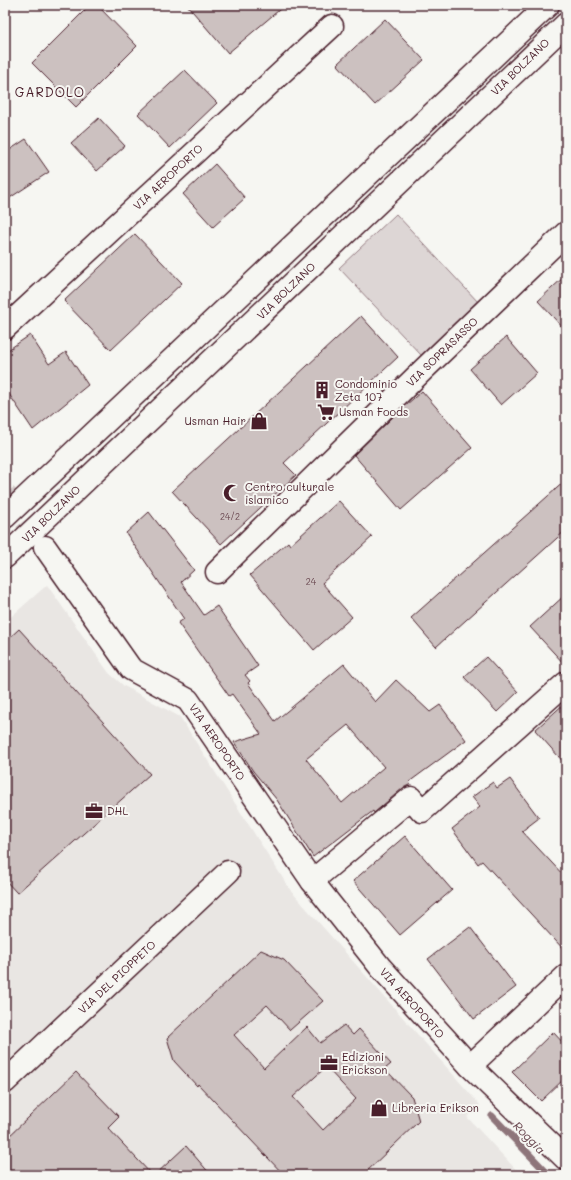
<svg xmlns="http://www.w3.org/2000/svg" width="571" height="1180" viewBox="0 0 571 1180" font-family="Mali,sans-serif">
	<rect width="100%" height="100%" fill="#f6f6f2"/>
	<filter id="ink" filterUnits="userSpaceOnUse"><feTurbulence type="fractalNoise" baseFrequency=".025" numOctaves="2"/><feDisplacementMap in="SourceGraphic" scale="8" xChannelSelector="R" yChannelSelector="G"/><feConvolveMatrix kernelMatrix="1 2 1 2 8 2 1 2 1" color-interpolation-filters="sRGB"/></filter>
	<g filter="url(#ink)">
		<path fill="#e9e6e3" d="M47,585L109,673L124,686L180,717L291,891L480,1105L467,1117L521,1175H5V622Z"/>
		<path fill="#ddd6d5" stroke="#947a80" d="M396,214L479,303L422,356L339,268Z"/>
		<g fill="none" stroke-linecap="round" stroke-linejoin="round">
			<path stroke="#8e747a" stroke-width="7" d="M492,1116L549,1175"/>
		</g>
		<g fill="#ccc1c0" stroke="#4a1f2b" fill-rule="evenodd">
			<path d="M90,5H97L137,46L76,107L32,63Z"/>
			<path d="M187,5H285L228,53Z"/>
			<path d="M385,19L424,60L375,105L337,64Z"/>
			<path d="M185,70L217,103L170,148L138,114Z"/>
			<path d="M99,118L125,146L97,171L71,143Z"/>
			<path d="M26,139L49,172L5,201V153Z"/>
			<path d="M215,164L245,198L213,227L183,194Z"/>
			<path d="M135,234L182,283L111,350L64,301Z"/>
			<path d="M566,275V331L538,301Z"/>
			<path d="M361,316L398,357L284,463L296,475L221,544L172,491Z"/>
			<path d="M30,335L49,364L66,352L88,385L33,430L5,388V352Z"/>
			<path d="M506,337L537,373L501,405L470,369Z"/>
			<path d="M422,391L472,448L401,510L354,455L398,412Z"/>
			<path d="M566,480V530L436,647L411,618Z"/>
			<path d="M339,501L372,537L322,583L352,617L314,650L250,575L288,542L290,545Z"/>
			<path d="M149,512L194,570L181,582L204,615L217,606L258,666L245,675L250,681L248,683L275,721L344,664L375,702L396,680L430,712L440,705L466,740L409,782L411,784L403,788L374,813L373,811L313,857L277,800L253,771L234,742L261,734L232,694L229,696L178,623L184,619L126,533ZM348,725L384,767L342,803L306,759Z"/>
			<path d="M566,594V666L530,627Z"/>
			<path d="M19,629L150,774L17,893L5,880V642Z"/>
			<path d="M486,657L518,692L497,712L464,677Z"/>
			<path d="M566,702V765L535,730Z"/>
			<path d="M510,779L539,818L522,831L566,878V952L482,861L478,864L452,829L480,807L472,797L493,782L497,788Z"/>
			<path d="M405,836L452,890L400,935L353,881Z"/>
			<path d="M470,927L516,987L474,1019L428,959Z"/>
			<path d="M261,950L284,960L323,1001L290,1030L267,1005L234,1035L264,1068L307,1027L320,1043L344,1025L353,1035L359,1029L391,1064L385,1069L412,1097L419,1121L363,1175H284L198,1084L197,1086L174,1061L167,1038ZM326,1067L356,1099L323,1130L293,1097Z"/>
			<path d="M553,1032L566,1046V1077L541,1101L512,1072Z"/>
			<path d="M76,1072L119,1117L108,1128L152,1175H5V1140Z"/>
			<path d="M186,1146L211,1175H155Z"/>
		</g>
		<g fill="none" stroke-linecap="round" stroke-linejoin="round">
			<path stroke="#d4cbca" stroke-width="22" stroke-dasharray="22 11" stroke-linecap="butt" d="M5,494L44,545"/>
			<g stroke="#4a1f2b" stroke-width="25">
				<g id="minor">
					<path d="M5,328L332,26"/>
					<path d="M45,547L131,669L188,700L312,881L381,968L470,1066L566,1159"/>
					<path d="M217,572L423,370L566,233"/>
					<path d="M312,881L411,798L422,811L566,683"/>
					<path d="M470,1066L566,976"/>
					<path d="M5,1082L228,872"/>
				</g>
			</g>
			<g stroke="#4a1f2b" stroke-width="25">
				<g id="major">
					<path d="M5,517L548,5"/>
					<path d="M5,557L566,24"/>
				</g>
			</g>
			<use href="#minor" stroke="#f6f6f2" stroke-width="22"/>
			<use href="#major" stroke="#f6f6f2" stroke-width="22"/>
		</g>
	</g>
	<defs>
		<g id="building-bare" transform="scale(1.38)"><path d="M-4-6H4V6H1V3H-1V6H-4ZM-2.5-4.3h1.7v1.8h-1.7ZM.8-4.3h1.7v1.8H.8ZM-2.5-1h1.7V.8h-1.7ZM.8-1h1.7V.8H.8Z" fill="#4a1f2b" stroke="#f6f6f2" stroke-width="2.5" paint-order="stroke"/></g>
		<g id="supermarket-bare" transform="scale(1.38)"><path d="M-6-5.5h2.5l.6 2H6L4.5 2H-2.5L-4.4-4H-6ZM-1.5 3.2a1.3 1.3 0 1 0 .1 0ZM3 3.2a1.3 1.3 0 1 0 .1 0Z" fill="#4a1f2b" stroke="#f6f6f2" stroke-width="2.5" paint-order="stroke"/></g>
		<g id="shop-bare" transform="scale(1.38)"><path d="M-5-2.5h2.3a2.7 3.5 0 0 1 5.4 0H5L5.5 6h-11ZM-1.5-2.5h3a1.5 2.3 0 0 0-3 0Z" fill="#4a1f2b" stroke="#f6f6f2" stroke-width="2.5" paint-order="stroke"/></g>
		<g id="mosque-bare" transform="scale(1.38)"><path d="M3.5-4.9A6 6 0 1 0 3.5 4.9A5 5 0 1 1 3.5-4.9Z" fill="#4a1f2b" stroke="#f6f6f2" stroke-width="2.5" paint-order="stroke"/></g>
		<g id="office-bare" transform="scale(1.38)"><path d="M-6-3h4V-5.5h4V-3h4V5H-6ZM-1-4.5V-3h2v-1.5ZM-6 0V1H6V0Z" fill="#4a1f2b" stroke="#f6f6f2" stroke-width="2.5" paint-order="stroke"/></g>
	</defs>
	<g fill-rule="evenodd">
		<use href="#building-bare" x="322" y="390"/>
		<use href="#supermarket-bare" x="326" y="412"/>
		<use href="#shop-bare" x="259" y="421"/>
		<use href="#mosque-bare" x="232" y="493"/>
		<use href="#office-bare" x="94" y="811"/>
		<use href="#office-bare" x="329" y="1063"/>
		<use href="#shop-bare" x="379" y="1108"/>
	</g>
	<g text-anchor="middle" stroke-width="4" stroke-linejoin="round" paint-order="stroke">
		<g font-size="9" fill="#6a4850">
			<text x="230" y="520">24/2</text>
			<text x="311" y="585">24</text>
		</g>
		<g font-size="11" fill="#4a1f2b" stroke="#f6f6f2">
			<text transform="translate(520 67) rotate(-44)" y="4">VIA BOLZANO</text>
			<text transform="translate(168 177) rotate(-43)" y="4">VIA AEROPORTO</text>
			<text transform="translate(286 291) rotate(-44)" y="4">VIA BOLZANO</text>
			<text transform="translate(442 352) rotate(-44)" y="4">VIA SOPRASASSO</text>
			<text transform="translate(51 514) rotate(-44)" y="4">VIA BOLZANO</text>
			<text transform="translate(217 742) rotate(56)" y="4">VIA AEROPORTO</text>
			<text transform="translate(117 977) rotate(-43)" y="4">VIA DEL PIOPPETO</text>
			<text transform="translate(412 1003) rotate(48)" y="4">VIA AEROPORTO</text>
		</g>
		<g font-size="11" fill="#4a1f2b" stroke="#f6f6f2" text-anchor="start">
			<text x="335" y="388">Condominio<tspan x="335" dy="13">Zeta 107</tspan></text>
			<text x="339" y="416">Usman Foods</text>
			<text x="246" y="425" text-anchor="end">Usman Hair</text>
			<text x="245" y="491">Centro culturale<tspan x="245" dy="13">islamico</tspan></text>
			<text x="107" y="815">DHL</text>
			<text x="342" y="1061">Edizioni<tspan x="342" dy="13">Erickson</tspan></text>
			<text x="392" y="1112">Libreria Erikson</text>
		</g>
		<g font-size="12" font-style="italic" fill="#6c4a52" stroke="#f6f6f2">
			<text transform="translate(529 1138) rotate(46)" y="4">Roggia</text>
		</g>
		<g font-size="13" letter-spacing="1" fill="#4a1f2b" stroke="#f6f6f2">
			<text x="50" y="97">GARDOLO</text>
		</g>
	</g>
	<rect width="571" height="1180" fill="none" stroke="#f6f6f2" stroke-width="20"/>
	<rect x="10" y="10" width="551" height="1160" fill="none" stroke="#4a1f2b" stroke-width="1.5" filter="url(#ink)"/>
</svg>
